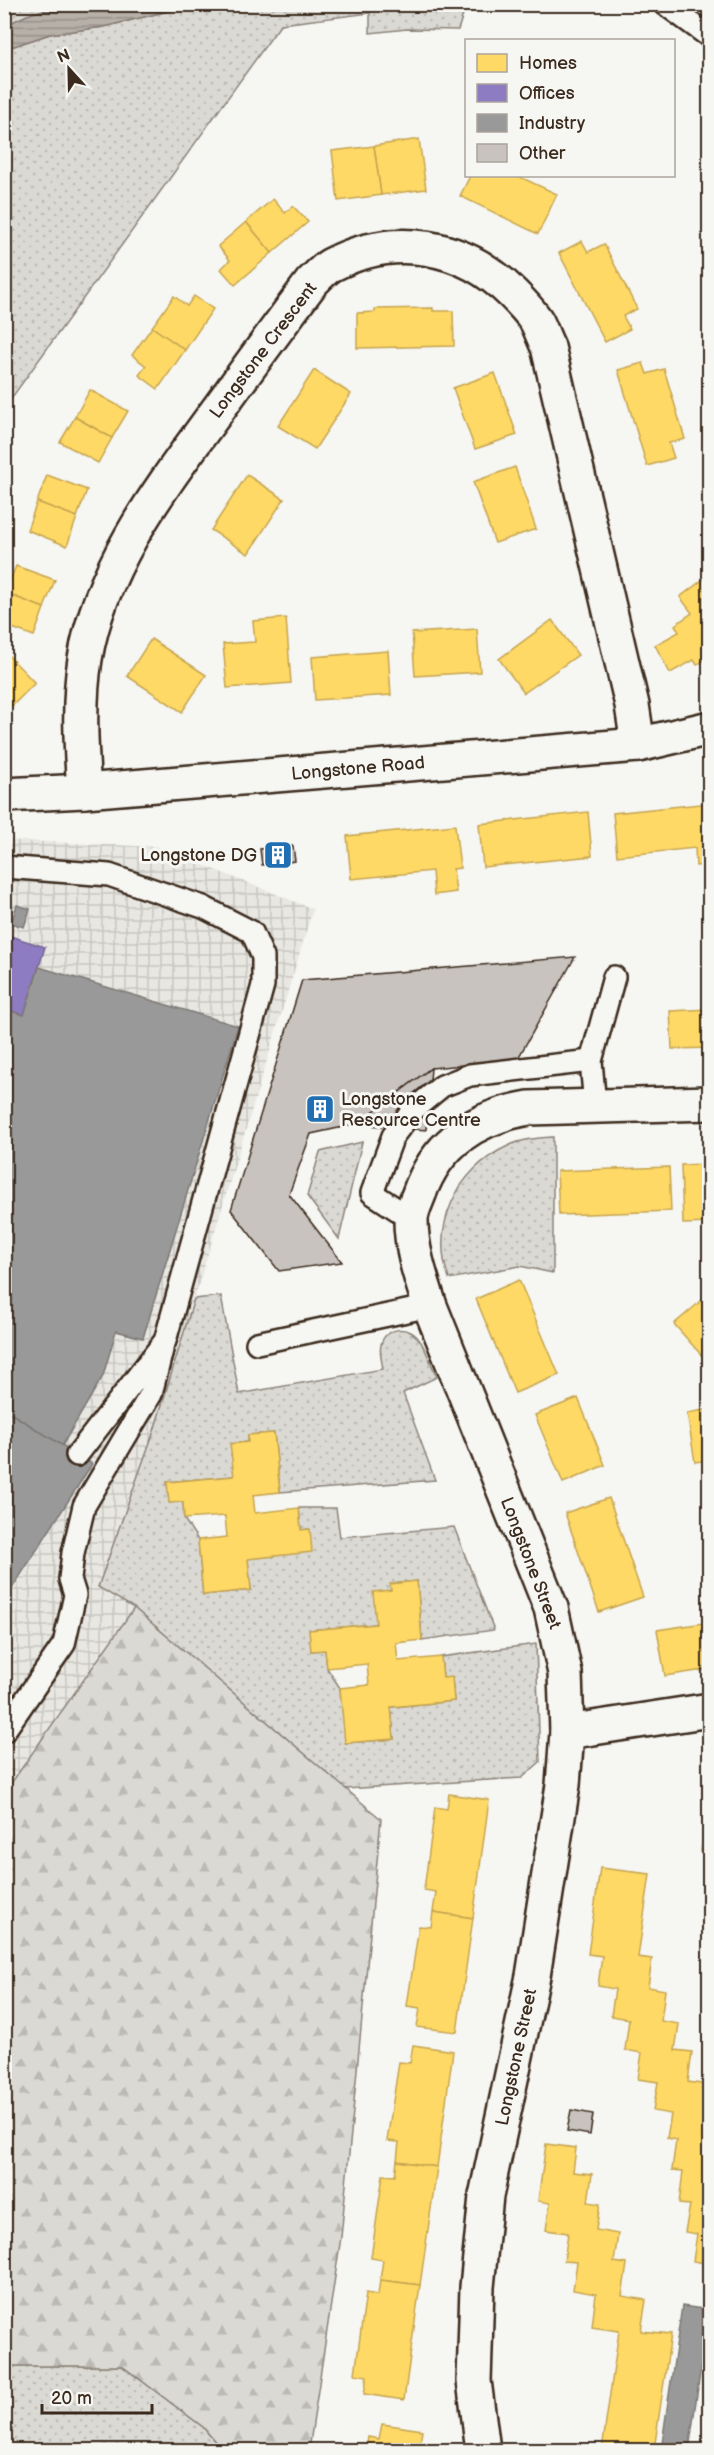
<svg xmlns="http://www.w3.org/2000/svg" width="714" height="2455" viewBox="0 0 714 2455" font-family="'Balsamiq Sans',sans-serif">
	<defs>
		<pattern id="industrial-grid" width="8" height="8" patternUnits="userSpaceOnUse" patternTransform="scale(1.5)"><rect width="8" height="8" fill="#e8e7e2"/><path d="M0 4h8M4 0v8" fill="none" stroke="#c8c6c1"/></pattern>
		<pattern id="green-dots" width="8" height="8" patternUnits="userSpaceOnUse" patternTransform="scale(1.5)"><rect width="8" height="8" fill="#dad9d3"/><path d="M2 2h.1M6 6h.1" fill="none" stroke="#bcbab5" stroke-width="1.8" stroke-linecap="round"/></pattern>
		<pattern id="forest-firs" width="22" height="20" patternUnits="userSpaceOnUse" patternTransform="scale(1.5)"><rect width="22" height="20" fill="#dad9d3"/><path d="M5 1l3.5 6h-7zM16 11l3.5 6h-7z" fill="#bcbab5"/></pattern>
		<pattern id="water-rules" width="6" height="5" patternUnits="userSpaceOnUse" patternTransform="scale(1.5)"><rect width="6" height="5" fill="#b6b0a9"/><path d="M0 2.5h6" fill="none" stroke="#958f89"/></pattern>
	</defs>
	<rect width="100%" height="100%" fill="#f6f6f2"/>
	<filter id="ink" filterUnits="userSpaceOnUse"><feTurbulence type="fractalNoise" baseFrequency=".0167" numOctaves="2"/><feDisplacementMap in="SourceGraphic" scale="12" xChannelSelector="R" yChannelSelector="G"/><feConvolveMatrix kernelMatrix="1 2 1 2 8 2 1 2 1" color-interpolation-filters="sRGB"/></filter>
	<g filter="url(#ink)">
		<path fill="url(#industrial-grid)" d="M5,840L158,847L313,909L154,1431L98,1586L134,1608L5,1792Z"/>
		<g fill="url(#green-dots)" stroke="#8a8278" stroke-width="1.5">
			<path d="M5,5H104L72,10L40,11L5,26Z"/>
			<path d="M192,5H466L458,30L407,29L370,33V13L281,24L5,407V49L50,34L104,27Z"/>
			<path d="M553,1137V1273L520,1266L449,1279C430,1226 457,1169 508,1146C522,1139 538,1138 553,1137Z"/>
			<path d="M362,1142L339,1239L307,1196L320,1152Z"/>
			<path d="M221,1296L239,1394L383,1369C382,1362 379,1352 381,1345C384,1327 408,1325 418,1338C427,1349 431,1365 437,1377L403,1393L435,1480L280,1492L274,1433L248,1435V1442L231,1444L234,1476L167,1482L169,1502H183L184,1519L198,1540L203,1595L251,1590L248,1559L309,1529L301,1530L299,1508H336L340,1537L454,1527L494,1630L422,1640L417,1581L391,1584V1590L376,1624L310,1630L311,1651L325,1650L327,1668L340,1688L346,1743L394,1739L391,1707L454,1701L452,1678H443L441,1657L536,1644L540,1762L522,1778L345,1789L134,1608L98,1587L154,1431L194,1299Z"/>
			<path d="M4,2366H122L203,2427L222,2450H5Z"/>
		</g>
		<path fill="url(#forest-firs)" stroke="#8a8278" stroke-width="1.5" d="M134,1608L381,1819L341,2237L309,2450H222L203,2427L122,2366H5V1792Z"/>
		<path fill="url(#water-rules)" stroke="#857a71" stroke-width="1.5" d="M104,5H192L104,27L50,34L5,49V26C16,20 28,13 41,11C62,8 83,9 104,5Z"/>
		<g fill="#ffd966" stroke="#c4a450" stroke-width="1.5">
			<path d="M419,139L426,189L381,195L374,146Z"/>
			<path d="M374,146L381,195L338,201L332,151Z"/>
			<path d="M470,176H518L557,194L538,234L460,196Z"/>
			<path d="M273,199L285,213L293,206L308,222L272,253L246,222Z"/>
			<path d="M246,222L272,253L235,285L221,269L230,260L218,246Z"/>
			<path d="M582,241L588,252L604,244L637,309L623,316L630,329L605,342L559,253Z"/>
			<path d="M174,296L187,306L194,296L213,309L185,350L152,327Z"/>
			<path d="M433,308V311H453L454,346L357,348V313L375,312V309Z"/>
			<path d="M152,327L185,350L158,389L139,375L146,366L132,355Z"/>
			<path d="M643,363L647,374L664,369L685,439L669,443L674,458L647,466L618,370Z"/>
			<path d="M314,370L351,394L315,449L278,426Z"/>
			<path d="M495,373L517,435L475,449L453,388Z"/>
			<path d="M90,390L128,411L112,438L75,417Z"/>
			<path d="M75,417L112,438L98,463L60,442Z"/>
			<path d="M515,467L536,529L495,543L473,482Z"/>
			<path d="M47,475L87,490L77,517L37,502Z"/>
			<path d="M247,475L284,499L248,554L211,530Z"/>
			<path d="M37,502L77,517L67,546L27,530Z"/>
			<path d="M16,566L55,580L44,608L5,593Z"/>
			<path d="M709,575L710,656L697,665L694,660L670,673L655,645L679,632L675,625L692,613L680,597Z"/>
			<path d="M5,593L44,608L34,636L4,625Z"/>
			<path d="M286,618L291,683L227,688L223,644L255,642L253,621Z"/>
			<path d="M552,620L578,655L524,693L499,659Z"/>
			<path d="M477,629L480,672L415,676L412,633Z"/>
			<path d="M151,639L206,675L182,712L127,676Z"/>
			<path d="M388,651L391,695L315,700L312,657Z"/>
			<path d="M5,652L35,683L12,706L4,698Z"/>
			<path d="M710,803V865L696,866L695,848L617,856L613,813Z"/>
			<path d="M588,812L592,856L483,867L479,824Z"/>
			<path d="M455,825L460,868L453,869L456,892L434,895L432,871L351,879L347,836Z"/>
			<path d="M710,1009V1048L672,1049L670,1011Z"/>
			<path d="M707,1164H710V1223L683,1224L681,1165Z"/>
			<path d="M669,1167L671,1211L559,1215L557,1171Z"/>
			<path d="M519,1280L559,1375L515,1393L476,1299Z"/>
			<path d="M707,1296L710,1299V1351L703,1357L674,1324Z"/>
			<path d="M578,1398L605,1465L563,1483L535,1415Z"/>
			<path d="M710,1409V1460L695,1462L687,1413Z"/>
			<path d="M274,1433L280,1492L253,1495L255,1513L299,1508L301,1530L310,1529L312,1552L248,1559L251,1590L203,1595L198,1540L227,1537L225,1516L184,1519L183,1502L169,1503L167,1482L234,1476L230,1444L248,1442V1435Z"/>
			<path d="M609,1498L643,1597L599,1612L565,1513Z"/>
			<path d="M417,1581L422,1640L396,1643L398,1661L441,1657L443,1678L452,1677L454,1701L391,1707L394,1739L345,1743L340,1688L369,1685L367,1664L327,1668L325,1650L311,1651L309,1630L376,1624L373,1592L391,1590L390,1584Z"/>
			<path d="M710,1622V1669L665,1676L657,1630Z"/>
			<path d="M710,1790V1852L701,1851Z"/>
			<path d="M449,1794L489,1800L473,1918L433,1912L436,1892L424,1890L435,1807L447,1809Z"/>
			<path d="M600,1868L650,1874L638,1957L652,1959L648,1987L665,1990L661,2021L679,2024L675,2050L692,2052L688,2082L708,2085L704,2109L710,2110V2264L693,2261L697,2234L685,2232L690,2205L679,2204L683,2171L672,2170L676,2140L667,2138L671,2114L653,2111L658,2082L638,2079L642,2053L625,2050L629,2019L611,2016L615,1989L598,1986L602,1956L588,1954Z"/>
			<path d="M433,1912L473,1918L457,2032L417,2027L420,2008L407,2006L419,1926L431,1927Z"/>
			<path d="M413,2045L453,2051L437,2167L397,2161L399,2142L387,2141L399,2062L410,2063Z"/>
			<path d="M546,2144L576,2148L573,2172L592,2174L588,2202L600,2204L596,2230L618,2234L614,2262L627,2264L622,2296L646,2300L641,2331L671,2334L654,2450H602L619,2331L592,2327L596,2294L573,2290L577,2262L564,2261L568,2233L546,2230L550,2203L538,2201Z"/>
			<path d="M397,2161L437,2167L420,2285L380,2280L383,2260L371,2258L383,2175L395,2176Z"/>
			<path d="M380,2280L420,2285L404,2400L364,2394L367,2376L355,2374L366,2293L378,2295Z"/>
			<path d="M382,2424L422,2430L419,2450H366L368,2437L379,2439Z"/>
		</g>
		<path fill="#8e7cc3" stroke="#756392" stroke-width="1.5" d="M4,934L45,947L24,1015L4,1009Z"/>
		<g fill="#999" stroke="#7d7874" stroke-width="1.5">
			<path d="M17,905L30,909L24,927L11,923Z"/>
			<path d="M39,967L238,1026L143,1338L116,1331L103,1376L62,1446L4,1409V1009L24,1015Z"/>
			<path d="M4,1409L92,1464L4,1601Z"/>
			<path d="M682,2306L709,2310L689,2450H661Z"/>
		</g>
		<g fill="#c8c3be" stroke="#3b2a1e" stroke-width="1.5">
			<path d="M293,846L295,861L262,865L260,849Z"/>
			<path d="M575,957L517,1060L431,1068L357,1124L311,1134L289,1194L342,1262L279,1271L231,1210L302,980Z"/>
			<path d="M431,1068L426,1130L357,1124Z"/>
			<path d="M571,2110L593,2114L590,2135L567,2131Z"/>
		</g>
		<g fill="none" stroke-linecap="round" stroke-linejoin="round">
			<g stroke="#3b2a1e" stroke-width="26">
				<g id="lane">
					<path d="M665,4L710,37"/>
					<path d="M4,867L109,875L203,907L252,932L263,957V985L165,1341L77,1455"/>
					<path d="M595,1106L591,1061L614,977"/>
					<path d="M410,1218L372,1193L393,1136L414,1109L442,1086L470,1075L591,1061"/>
					<path d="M257,1343L430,1306"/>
					<path d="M4,1731L64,1644L75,1595L70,1579L73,1553L84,1506L151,1394L162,1350"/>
				</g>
			</g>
			<g stroke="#3b2a1e" stroke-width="38">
				<g id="street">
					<path d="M84,791C81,747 78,703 85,659C100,567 160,489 214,415C246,371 278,327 311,283C317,277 324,269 331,265C394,232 464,244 513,294C521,302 531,312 537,322C541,330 544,339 548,347L632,705L638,745"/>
					<path d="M567,1732L710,1710"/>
					<path d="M483,2450L474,2381L477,2287L486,2196L533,1976L563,1785L567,1732L565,1673L551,1608L430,1306C421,1278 411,1250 411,1220C411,1212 416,1202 419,1194C437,1142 477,1117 529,1108L710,1103"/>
				</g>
			</g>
			<g stroke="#3b2a1e" stroke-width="38">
				<path id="secondary" d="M4,795L84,791L638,745L710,728"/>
			</g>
			<use href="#lane" stroke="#f6f6f2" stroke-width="21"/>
			<use href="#street" stroke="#f6f6f2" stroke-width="33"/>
			<use href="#secondary" stroke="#f6f6f2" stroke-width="33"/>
		</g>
	</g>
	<defs>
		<g id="building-square" transform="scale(1.5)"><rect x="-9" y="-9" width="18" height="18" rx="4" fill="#1f6fb2" stroke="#f6f6f2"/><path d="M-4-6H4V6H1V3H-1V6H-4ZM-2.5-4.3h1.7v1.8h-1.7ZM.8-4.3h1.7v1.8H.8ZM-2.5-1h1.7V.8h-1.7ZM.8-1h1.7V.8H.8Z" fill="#fff"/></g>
	</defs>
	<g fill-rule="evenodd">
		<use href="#building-square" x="278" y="855"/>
		<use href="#building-square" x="320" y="1109"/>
	</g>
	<g text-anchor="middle" stroke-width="6" stroke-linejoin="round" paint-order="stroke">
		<g font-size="18" fill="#3b2a1e" stroke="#f6f6f2">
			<text transform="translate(263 350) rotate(-53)" y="6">Longstone Crescent</text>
			<text transform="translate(358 768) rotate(-5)" y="6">Longstone Road</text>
			<text transform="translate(531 1563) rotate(69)" y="6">Longstone Street</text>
			<text transform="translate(516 2057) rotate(-78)" y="6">Longstone Street</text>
		</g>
		<g font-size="18" fill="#3b2a1e" stroke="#f6f6f2" text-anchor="end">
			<text x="257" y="861">Longstone DG</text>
			<text x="341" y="1105" text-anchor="start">Longstone<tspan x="341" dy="21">Resource Centre</tspan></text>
		</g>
	</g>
	<rect width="714" height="2455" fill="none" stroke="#f6f6f2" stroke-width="24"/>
	<rect x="12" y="12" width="690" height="2431" fill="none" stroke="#3b2a1e" stroke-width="2" filter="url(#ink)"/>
	<rect x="465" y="39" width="210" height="138" fill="#f6f6f2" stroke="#aba49d" stroke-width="1.5"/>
	<rect x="477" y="54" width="30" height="18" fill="#ffd966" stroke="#aba49d" stroke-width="1.5"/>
	<text x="519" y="69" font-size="18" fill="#3b2a1e">Homes</text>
	<rect x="477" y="84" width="30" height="18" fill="#8e7cc3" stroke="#aba49d" stroke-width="1.5"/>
	<text x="519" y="99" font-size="18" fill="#3b2a1e">Offices</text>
	<rect x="477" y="114" width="30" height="18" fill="#999999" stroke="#aba49d" stroke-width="1.5"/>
	<text x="519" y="129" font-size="18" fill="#3b2a1e">Industry</text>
	<rect x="477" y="144" width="30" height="18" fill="#c8c3be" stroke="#aba49d" stroke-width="1.5"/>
	<text x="519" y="159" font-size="18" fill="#3b2a1e">Other</text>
	<g transform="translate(69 69) rotate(338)" stroke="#f6f6f2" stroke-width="4.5" paint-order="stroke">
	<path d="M0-4.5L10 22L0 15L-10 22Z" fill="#3b2a1e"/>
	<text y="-9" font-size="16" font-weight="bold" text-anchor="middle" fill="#3b2a1e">N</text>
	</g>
	<path d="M42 2404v9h110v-9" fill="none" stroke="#3b2a1e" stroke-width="3"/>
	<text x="51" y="2404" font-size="18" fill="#3b2a1e" stroke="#f6f6f2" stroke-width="4.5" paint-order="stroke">20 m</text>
</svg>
